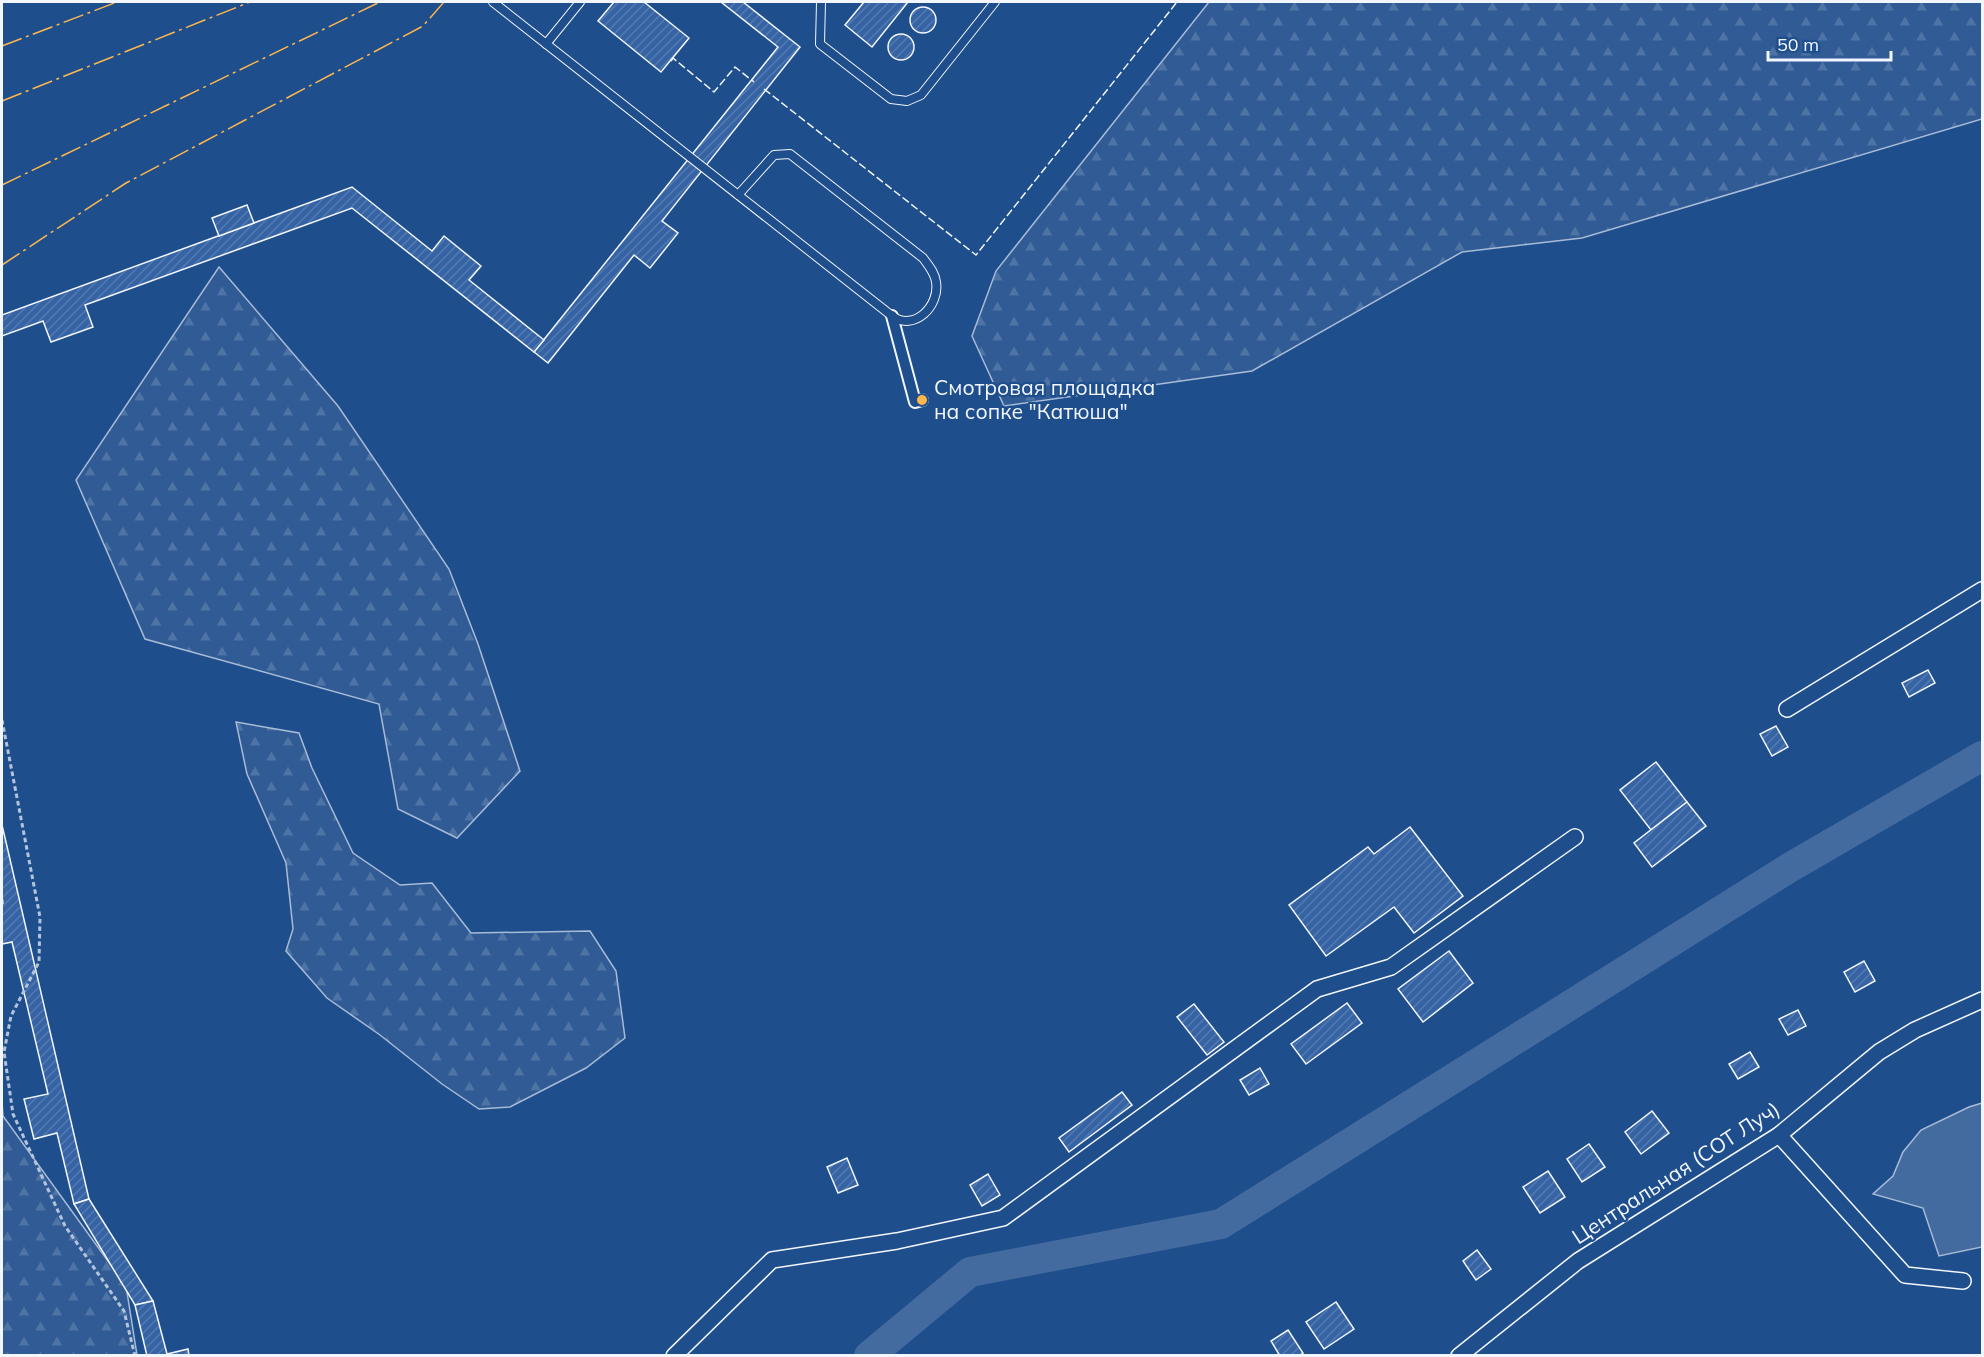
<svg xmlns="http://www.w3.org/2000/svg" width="1984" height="1357" viewBox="0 0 1984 1357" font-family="Mulish,sans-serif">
	<defs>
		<pattern id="forest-firs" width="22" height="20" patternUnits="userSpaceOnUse" patternTransform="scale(1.5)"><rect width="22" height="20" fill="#305b95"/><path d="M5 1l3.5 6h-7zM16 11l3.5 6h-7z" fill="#4e73a5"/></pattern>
		<pattern id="building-hatch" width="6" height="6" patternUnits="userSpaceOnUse" patternTransform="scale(1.5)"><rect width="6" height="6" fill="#3563a3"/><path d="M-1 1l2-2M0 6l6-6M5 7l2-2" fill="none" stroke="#537ab1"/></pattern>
	</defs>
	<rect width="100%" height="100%" fill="#1f4e8c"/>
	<g fill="url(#forest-firs)" stroke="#a8bbd7" stroke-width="1.5">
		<path d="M1209,2H1982V119L1582,238L1462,252L1252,371L1004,406L972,336L996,271Z"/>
		<path d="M219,267L338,406L449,569L478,644L520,771L457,838L398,809L379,704L145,639L76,480Z"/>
		<path d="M236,722L299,733L312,768L353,853L400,885L432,883L471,933L590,931L616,971L625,1038L586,1068L510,1107L479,1109L442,1084L380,1035L327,998L286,951L293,929L286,863L247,774Z"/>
		<path d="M2,1102L3,1116L126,1286L137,1355H2Z"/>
	</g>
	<path fill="#446ba0" stroke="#a8bbd7" stroke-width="1.5" d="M1982,1103V1247L1939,1256L1923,1208L1873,1194L1893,1176L1903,1152L1921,1130L1969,1107Z"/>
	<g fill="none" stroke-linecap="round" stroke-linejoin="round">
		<path stroke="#446ba0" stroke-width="30" d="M869,1356L970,1272L1221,1224L1789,868L1982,756"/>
	</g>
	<g fill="url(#building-hatch)" stroke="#f2f6ff" stroke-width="1.5">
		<path d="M614,2H644L689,38L661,72L598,21Z"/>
		<path d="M721,2H743L800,47L662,221L678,233L650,268L634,255L548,363L534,352L778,47Z"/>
		<path d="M864,2H908L872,47L845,25Z"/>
		<circle cx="923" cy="20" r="13"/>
		<circle cx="901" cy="47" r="13"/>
		<path d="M352,187L432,251L444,236L481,266L469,280L544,340L534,352L352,208L85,305L93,327L51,342L43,321L2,336V315Z"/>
		<path d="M247,205L254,223L219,236L212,218Z"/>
		<path d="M1928,670L1935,683L1909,697L1902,683Z"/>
		<path d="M1776,726L1788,747L1772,756L1760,734Z"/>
		<path d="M1656,762L1687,802L1651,830L1620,790Z"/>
		<path d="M1687,802L1706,826L1652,867L1634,843Z"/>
		<path d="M2,825L89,1199L74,1204L57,1133L34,1139L24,1099L48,1094L12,942L2,944V903H3L2,896Z"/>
		<path d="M1410,827L1463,896L1414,933L1394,907L1326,956L1289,905L1368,847L1374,854Z"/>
		<path d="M1449,951L1473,983L1423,1022L1398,989Z"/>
		<path d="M1864,961L1875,981L1855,992L1844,972Z"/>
		<path d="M1347,1003L1362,1023L1306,1064L1291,1044Z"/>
		<path d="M1194,1004L1224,1042L1207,1055L1177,1017Z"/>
		<path d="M1798,1010L1806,1026L1788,1035L1779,1019Z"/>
		<path d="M1750,1052L1759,1067L1738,1079L1729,1064Z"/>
		<path d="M1260,1068L1269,1084L1249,1095L1240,1080Z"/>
		<path d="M1122,1092L1132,1105L1069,1152L1059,1138Z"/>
		<path d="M1652,1111L1669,1133L1641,1154L1625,1132Z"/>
		<path d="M1589,1144L1605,1167L1582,1182L1567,1159Z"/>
		<path d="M847,1158L858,1185L838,1193L827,1167Z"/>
		<path d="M1548,1171L1565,1197L1540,1213L1523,1187Z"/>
		<path d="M988,1174L1000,1195L982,1206L970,1185Z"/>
		<path d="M89,1199L153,1301L135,1305L74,1204Z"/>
		<path d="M1477,1250L1491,1269L1476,1280L1463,1261Z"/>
		<path d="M153,1301L167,1354L188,1349L189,1356H147L135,1305Z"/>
		<path d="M1336,1302L1354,1329L1324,1349L1306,1322Z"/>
		<path d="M1288,1330L1303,1353L1299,1356H1280L1271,1341Z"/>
	</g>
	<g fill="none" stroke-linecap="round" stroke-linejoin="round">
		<g stroke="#f2f6ff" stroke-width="10">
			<g id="service">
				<path d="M493,2C626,106 759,211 892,316C914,332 940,306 936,282C935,273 929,266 923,258L790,154L774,155L738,195"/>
				<path d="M821,2L820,44L891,99L907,101L921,95L995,2"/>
				<path d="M546,44L580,2"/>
			</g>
		</g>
		<g stroke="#f2f6ff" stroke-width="14">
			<path id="pedestrian" d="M892,316L915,402L922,400"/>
		</g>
		<g stroke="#f2f6ff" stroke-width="18">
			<g id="minor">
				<path d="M1787,709L1982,590"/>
				<path d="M1779,1135L1905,1275L1963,1281"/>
				<path d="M674,1356L772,1260L897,1241L1003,1218L1317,989L1391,967L1575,837"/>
				<path d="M1459,1356L1578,1261L1779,1135L1879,1052L1915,1030L1982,1000"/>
			</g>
		</g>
		<path stroke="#b3c4dc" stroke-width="3" stroke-dasharray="4.5 3" stroke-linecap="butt" d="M2,720L40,917L39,962L11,1016L4,1052L13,1114L65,1226L124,1311L135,1356"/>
		<use href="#service" stroke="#1f4e8c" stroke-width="8"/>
		<use href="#pedestrian" stroke="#1f4e8c" stroke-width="10"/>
		<use href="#minor" stroke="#1f4e8c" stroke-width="15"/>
		<g stroke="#f2f6ff" stroke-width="1.5" stroke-dasharray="8 3" stroke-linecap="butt">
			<path d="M671,61L673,58L714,92L735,67L754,82"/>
			<path d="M764,89L976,255L1177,2"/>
		</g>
		<g stroke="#ffb74d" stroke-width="1.5" stroke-dasharray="21 4.5 3 4.5" stroke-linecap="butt">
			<path d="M2,46L117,2"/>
			<path d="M2,101L250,2"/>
			<path d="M2,185L380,2"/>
			<path d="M2,265L126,183L423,26L444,2"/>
		</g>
	</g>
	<circle fill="#ffb74d" stroke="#1f4e8c" stroke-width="2" cx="922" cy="400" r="6"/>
	<g text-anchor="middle" stroke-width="4.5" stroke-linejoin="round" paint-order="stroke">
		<g font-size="21" fill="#f2f6ff" stroke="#1f4e8c" text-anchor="start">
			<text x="934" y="395">Смотровая площадка<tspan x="934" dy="24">на сопке "Катюша"</tspan></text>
		</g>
		<g font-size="21" fill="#f2f6ff" stroke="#1f4e8c">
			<text transform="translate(1676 1173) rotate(-33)" y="7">Центральная (СОТ Луч)</text>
		</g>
	</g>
	<rect width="1984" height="1357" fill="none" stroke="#f2f6ff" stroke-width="6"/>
	<path d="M1768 51v9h123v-9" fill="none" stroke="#f2f6ff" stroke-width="3"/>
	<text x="1777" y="51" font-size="18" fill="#f2f6ff" stroke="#1f4e8c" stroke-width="4.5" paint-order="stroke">50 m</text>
</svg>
